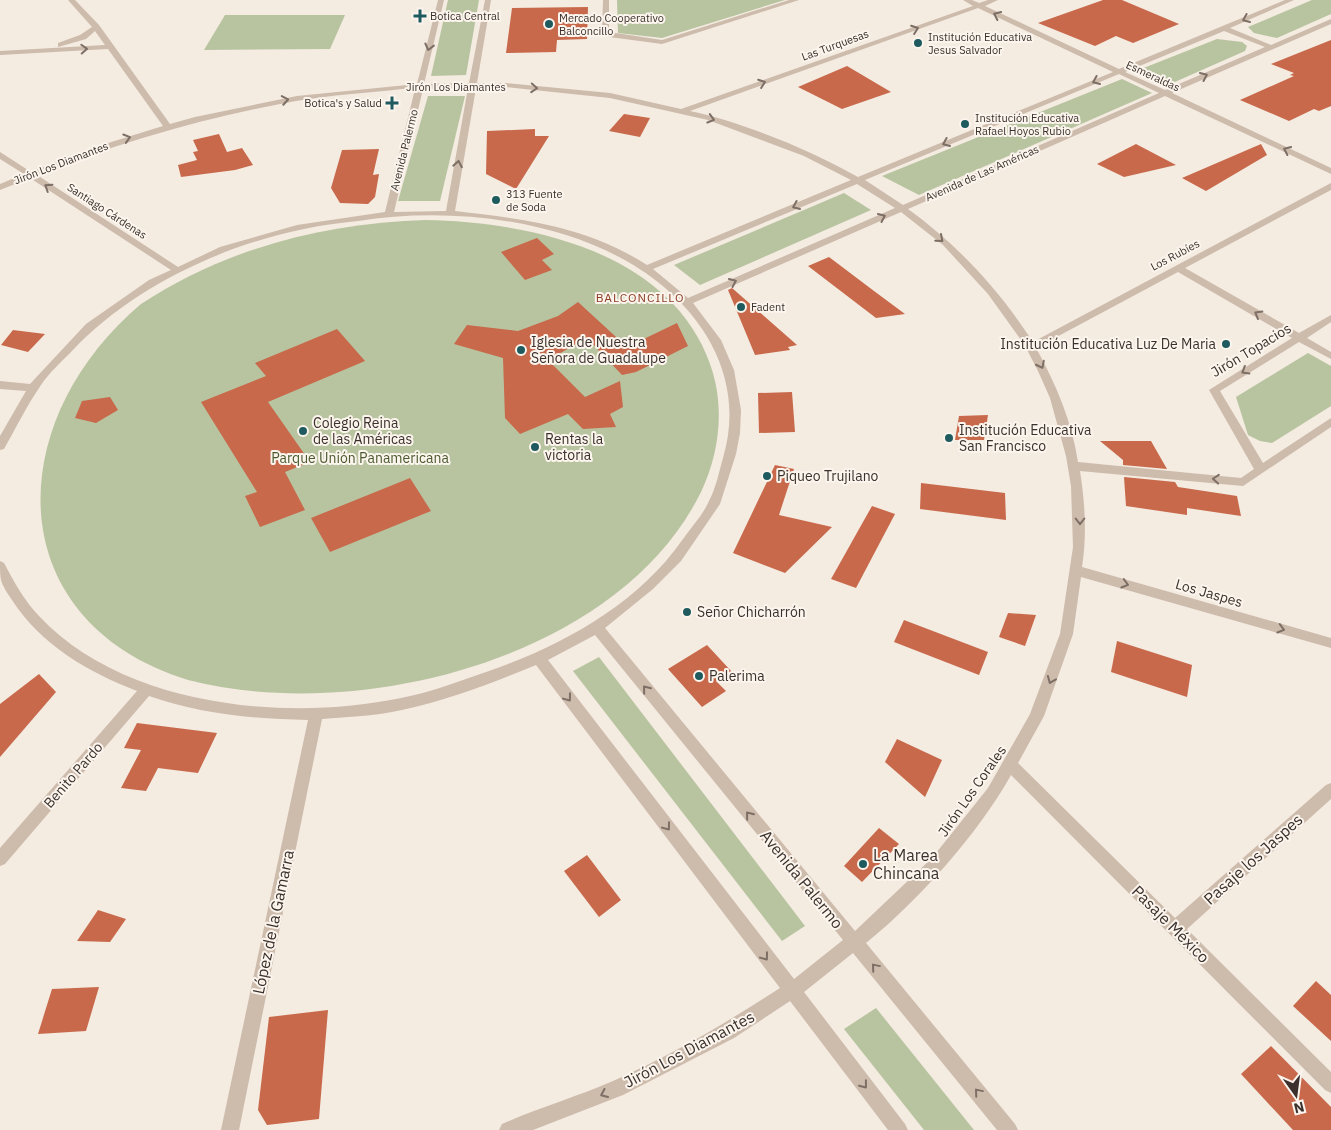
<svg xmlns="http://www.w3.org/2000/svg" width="1331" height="1130" viewBox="0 0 1331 1130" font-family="'IBM Plex Sans',sans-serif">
	<rect width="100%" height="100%" fill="#f4ebe1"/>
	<g fill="#b8c4a0">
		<path d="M448,0H479L466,75L431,76Z"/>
		<path d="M617,0H785L662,38L618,33Z"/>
		<path d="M1312,0H1331V14L1277,38L1254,33L1248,27Z"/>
		<path d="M225,15H345L330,49L204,50Z"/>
		<path d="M1217,39L1242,42L1247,46L1245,51L1168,85L1136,71Z"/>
		<path d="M1122,79L1152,93L919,195L882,176Z"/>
		<path d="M428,96H465L440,201H398Z"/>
		<path d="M844,193L871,210L700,285L674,265Z"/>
		<path d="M426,220C531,222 670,252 710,364C725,406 720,452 701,492C619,659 357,724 188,680C0,622 0,423 141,304C226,248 325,223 426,220Z"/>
		<path d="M1308,353L1331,366V406L1272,443L1260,441L1248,435L1236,397Z"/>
		<path d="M599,657L805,926L782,941L573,671Z"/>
		<path d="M876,1008L974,1130H924L844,1029Z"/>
	</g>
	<g fill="#c8694b">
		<path d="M1103,0H1122L1179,24L1133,43L1116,36L1095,46L1038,23Z"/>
		<path d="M588,7L587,39L557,40L556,52L506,53L512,8Z"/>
		<path d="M1331,40V106L1319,111L1314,109L1289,121L1240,100L1294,76L1290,75L1294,73L1271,64Z"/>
		<path d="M847,66L891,92L842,109L798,87Z"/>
		<path d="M624,114L650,118L640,137L609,131Z"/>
		<path d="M535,129V136H549L516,189L486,174L487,131Z"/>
		<path d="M219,134L227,152L242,148L253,165L235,170L181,177L178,165L197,160L193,152L198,151L193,140Z"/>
		<path d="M1136,144L1176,165L1124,177L1097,164Z"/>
		<path d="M1261,144L1267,155L1206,191L1182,178Z"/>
		<path d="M379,149L373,175L379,174L375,197L368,204L340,203L331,188L342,150Z"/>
		<path d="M537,238L554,254L542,260L552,270L525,280L501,252Z"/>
		<path d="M829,257L874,291L905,314L876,318L808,266Z"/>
		<path d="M732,288L797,345L788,347L790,350L755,355L728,290Z"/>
		<path d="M578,302L627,347L677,323L688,346L636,372L622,375L587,338L548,360L585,397L620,381L623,407L610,414L616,427L583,429L568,414L520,434L505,418L503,358L454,344L467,325L518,331L558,316Z"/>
		<path d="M337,329L365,361L268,402L310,462L285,472L305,510L260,527L245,496L257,492L201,402L266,376L255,363Z"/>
		<path d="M13,330L45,334L28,352L1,345Z"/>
		<path d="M792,392L795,432L759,433L758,393Z"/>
		<path d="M110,397L118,410L96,423L75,418L82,401Z"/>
		<path d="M988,415L984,440H955L959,416Z"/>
		<path d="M1100,441H1151L1167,469L1123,465V460Z"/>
		<path d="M775,465L794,469L779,515L832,527L785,573L733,553Z"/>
		<path d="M1124,477L1175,482L1178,487L1237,496L1241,516L1187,508V515L1126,506Z"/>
		<path d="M410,478L431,511L330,552L311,518Z"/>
		<path d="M921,483L1005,493L1006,520L920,509Z"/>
		<path d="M872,506L895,514L856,588L831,579Z"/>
		<path d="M1008,613L1036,615L1025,646L999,637Z"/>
		<path d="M904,620L988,652L979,675L894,642Z"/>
		<path d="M1117,641L1192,665L1187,697L1111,672Z"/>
		<path d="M707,645L732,672L716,681L726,691L702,707L668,669Z"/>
		<path d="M39,674L56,692L0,757V704Z"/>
		<path d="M137,723L217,733L198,773L158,768L146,791L121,788L141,750L124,748Z"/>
		<path d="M897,739L942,760L925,797L885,762Z"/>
		<path d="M879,828L899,844L862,882L844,866Z"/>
		<path d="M587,855L621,900L599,917L564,871Z"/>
		<path d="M98,910L126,919L110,942L77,941Z"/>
		<path d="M1316,981L1331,995V1041L1293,1006Z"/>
		<path d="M99,987L86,1031L38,1034L52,989Z"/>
		<path d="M328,1010L319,1119L267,1125L258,1110L269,1017Z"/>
		<path d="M1271,1046L1331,1107V1130H1293L1241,1074Z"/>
	</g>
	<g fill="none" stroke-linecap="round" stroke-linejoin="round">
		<g fill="#cdbbac" fill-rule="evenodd">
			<path d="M68,0H75L99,25L170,124L195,117L297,96L417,84L438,0H444L424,84L469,83L485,0H491L477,83H506L610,93L681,109L973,6L963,0H972L979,3L988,0H998L985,6L1119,69L1285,0H1294L1230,28L1271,45L1331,19V24L1172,93L1331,168V174L1165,96L908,209C959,246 999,290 1033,342L1331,183V190L1185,268L1299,333L1331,315V322L1307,338L1331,352V359L1299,342L1220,391L1263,463L1331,418V427L1243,486L1080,471C1085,503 1087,535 1082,567L1331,638V648L1081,577L1073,634L1044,716L1018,763L1175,918L1326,785L1331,783V799L1187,929L1331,1072V1093L1325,1090L1011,775C978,834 918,901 866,943L1015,1124L1018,1130H997L853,953L804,992L905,1124L908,1130H888L790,1001L734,1038L623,1095L533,1130H499L502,1124C538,1108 576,1097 613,1081C672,1055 726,1023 780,988L536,665C492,683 448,700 402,710C375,716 348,717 322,719L239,1130H221L308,720C254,719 200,714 149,696L5,864L0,866V848L137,691C88,672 41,645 12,600C8,594 3,587 1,580C0,575 0,567 0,561L4,563C14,582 24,600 39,616C124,707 286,722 401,698C432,692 460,681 489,671C563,645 637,605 683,539C692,526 703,515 709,501C716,488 719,472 723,458C743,391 715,330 664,287C586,221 457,205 358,221C340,223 322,225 304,229C220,246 130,289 72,351C61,362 49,373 41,385C27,405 16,428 4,449L0,450V436L26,391L0,389V381L30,384L86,324L149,280L171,270L30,178L0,190V184L24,174L0,159V152L31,172L92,148L163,126L108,49L0,55V51L105,45L95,31L86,39L58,47V43L80,35L92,27ZM978,8L1113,72L858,177C810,150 745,123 690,111ZM1224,31L1265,47L1165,90L1125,72ZM1119,74L1159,93L903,205L865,180ZM506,87L610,98L708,120L804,156L851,180L647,265C586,226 524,219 455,211L476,88ZM468,88L446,211L394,212L423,89ZM402,89H415L385,212L297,225L220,247L178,267L37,175C121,142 207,117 296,101C331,95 367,93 402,89ZM857,184L895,208L688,298L653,269ZM901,212L943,245L988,294L1024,344L1038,371L1050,398L1066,456L1071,486L1073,547L1060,634L1030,714L988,788L932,858L855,931L605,628L653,589L681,561L720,504L736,454L740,433L741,410L734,370L721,340L693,303ZM1178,272L1292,338L1209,390L1254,469L1241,478L1078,462C1072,422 1056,384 1036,348ZM595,635L843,940L794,979L548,660Z"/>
			<path d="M603,0H609V32L662,40L789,0H799L662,44L602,36Z"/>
		</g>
	</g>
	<defs><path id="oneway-chevron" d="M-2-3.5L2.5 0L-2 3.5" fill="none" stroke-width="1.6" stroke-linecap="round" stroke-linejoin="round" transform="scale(1.25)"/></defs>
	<g stroke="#7d6f65">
		<use href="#oneway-chevron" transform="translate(997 15) rotate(-155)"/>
		<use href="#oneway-chevron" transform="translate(1246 19) rotate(157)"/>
		<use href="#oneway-chevron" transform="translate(915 29) rotate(-20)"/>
		<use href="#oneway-chevron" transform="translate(429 47) rotate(104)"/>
		<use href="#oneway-chevron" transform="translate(84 49) rotate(-3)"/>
		<use href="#oneway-chevron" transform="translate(1204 76) rotate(-24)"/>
		<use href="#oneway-chevron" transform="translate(1096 81) rotate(157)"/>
		<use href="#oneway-chevron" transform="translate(762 83) rotate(-20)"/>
		<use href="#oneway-chevron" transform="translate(534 88) rotate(4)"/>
		<use href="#oneway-chevron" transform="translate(285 100) rotate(-10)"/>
		<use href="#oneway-chevron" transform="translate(711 119) rotate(16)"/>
		<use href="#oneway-chevron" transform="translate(127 138) rotate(-17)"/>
		<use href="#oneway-chevron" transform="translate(946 143) rotate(157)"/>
		<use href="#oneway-chevron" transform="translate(1287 150) rotate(-155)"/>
		<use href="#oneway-chevron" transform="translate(458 164) rotate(-80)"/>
		<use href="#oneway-chevron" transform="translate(48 187) rotate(-147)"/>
		<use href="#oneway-chevron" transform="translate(796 206) rotate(157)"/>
		<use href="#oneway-chevron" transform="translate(882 217) rotate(-24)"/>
		<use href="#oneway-chevron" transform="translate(940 239) rotate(41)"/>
		<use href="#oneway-chevron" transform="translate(733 282) rotate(-24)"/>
		<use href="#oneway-chevron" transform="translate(1258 314) rotate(-150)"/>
		<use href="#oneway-chevron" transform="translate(1041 365) rotate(63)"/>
		<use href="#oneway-chevron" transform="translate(1245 371) rotate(149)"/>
		<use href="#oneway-chevron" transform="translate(1216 479) rotate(-175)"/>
		<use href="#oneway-chevron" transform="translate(1080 521) rotate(90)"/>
		<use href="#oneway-chevron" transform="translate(1125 584) rotate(16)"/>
		<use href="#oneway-chevron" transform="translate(1281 629) rotate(16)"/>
		<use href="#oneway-chevron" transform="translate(1051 680) rotate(112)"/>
		<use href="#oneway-chevron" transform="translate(646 689) rotate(-129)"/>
		<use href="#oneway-chevron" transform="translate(568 698) rotate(53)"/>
		<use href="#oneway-chevron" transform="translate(749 815) rotate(-129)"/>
		<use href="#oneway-chevron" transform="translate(667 827) rotate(53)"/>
		<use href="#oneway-chevron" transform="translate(765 957) rotate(53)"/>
		<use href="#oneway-chevron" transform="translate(875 967) rotate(-130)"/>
		<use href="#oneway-chevron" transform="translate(864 1085) rotate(52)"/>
		<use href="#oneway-chevron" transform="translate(978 1092) rotate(-130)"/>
		<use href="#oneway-chevron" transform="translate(604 1094) rotate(156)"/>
	</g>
	<g fill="#1f5a5e" stroke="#fbf5ee" stroke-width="2">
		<path d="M417.5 8.5h5v5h5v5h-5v5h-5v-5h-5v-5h5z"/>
		<circle cx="549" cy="24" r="5"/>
		<circle cx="918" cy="43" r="5"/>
		<path d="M389.5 95.5h5v5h5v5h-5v5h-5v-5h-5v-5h5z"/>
		<circle cx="965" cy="124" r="5"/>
		<circle cx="496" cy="200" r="5"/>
		<circle cx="741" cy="307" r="5"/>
		<circle cx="1226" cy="344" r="5"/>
		<circle cx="521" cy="350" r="5"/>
		<circle cx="303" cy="431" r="5"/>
		<circle cx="949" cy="438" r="5"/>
		<circle cx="535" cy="447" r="5"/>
		<circle cx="767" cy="476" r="5"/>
		<circle cx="687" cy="612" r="5"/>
		<circle cx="699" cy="676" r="5"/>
		<circle cx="863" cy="864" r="5"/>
	</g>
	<g text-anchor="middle" stroke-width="4" stroke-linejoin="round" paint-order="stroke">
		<g font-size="11" fill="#3b302b" stroke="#fbf5ee" text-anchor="start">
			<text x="430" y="20">Botica Central</text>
			<text x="559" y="22">Mercado Cooperativo<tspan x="559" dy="13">Balconcillo</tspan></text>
			<text x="928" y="41">Institución Educativa<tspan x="928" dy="13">Jesus Salvador</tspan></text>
			<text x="382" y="107" text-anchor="end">Botica's y Salud</text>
			<text x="975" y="122">Institución Educativa<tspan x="975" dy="13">Rafael Hoyos Rubio</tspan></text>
			<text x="506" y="198">313 Fuente<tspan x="506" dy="13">de Soda</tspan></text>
			<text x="751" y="311">Fadent</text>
		</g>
		<g font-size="11" fill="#3b302b" stroke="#fbf5ee">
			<text transform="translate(835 45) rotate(-20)" y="4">Las Turquesas</text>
			<text transform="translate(1153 76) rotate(25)" y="4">Esmeraldas</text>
			<text x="456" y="91">Jirón Los Diamantes</text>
			<text transform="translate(404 150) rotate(-76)" y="4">Avenida Palermo</text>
			<text transform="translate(61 163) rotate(-21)" y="4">Jirón Los Diamantes</text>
			<text transform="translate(982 173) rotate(-24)" y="4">Avenida de Las Américas</text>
			<text transform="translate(107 211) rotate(33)" y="4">Santiago Cárdenas</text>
			<text transform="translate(1175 255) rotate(-28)" y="4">Los Rubíes</text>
		</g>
		<g font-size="12" letter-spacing="1" fill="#8c3b22" stroke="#fbf5ee">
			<text x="640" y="302">BALCONCILLO</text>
		</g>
		<g font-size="14" fill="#3b302b" stroke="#fbf5ee" text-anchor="start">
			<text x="531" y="347">Iglesia de Nuestra<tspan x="531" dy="16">Señora de Guadalupe</tspan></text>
			<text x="1216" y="349" text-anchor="end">Institución Educativa Luz De Maria</text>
			<text x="313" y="428">Colegio Reina<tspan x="313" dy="16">de las Américas</tspan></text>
			<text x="959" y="435">Institución Educativa<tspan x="959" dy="16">San Francisco</tspan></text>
			<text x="545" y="444">Rentas la<tspan x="545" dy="16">victoria</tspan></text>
			<text x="777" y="481">Piqueo Trujilano</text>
			<text x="697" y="617">Señor Chicharrón</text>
			<text x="709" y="681">Palerima</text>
		</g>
		<g font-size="14" fill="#3b302b" stroke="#fbf5ee">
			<text transform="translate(1251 350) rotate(-31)" y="5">Jirón Topacios</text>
			<text transform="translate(1209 593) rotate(16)" y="5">Los Jaspes</text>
			<text transform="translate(73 775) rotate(-49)" y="5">Benito Pardo</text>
			<text transform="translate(972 791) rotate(-55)" y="5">Jirón Los Corales</text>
		</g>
		<g font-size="14" fill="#4a5a2e" stroke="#fbf5ee">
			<text x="360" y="463">Parque Unión Panamericana</text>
		</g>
		<g font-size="16" fill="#3b302b" stroke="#fbf5ee" text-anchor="start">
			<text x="873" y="861">La Marea<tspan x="873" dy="18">Chincana</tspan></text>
		</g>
		<g font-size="16" fill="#3b302b" stroke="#fbf5ee">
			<text transform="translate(1253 859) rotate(-42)" y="6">Pasaje los Jaspes</text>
			<text transform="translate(802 879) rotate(51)" y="6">Avenida Palermo</text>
			<text transform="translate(273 922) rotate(-78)" y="6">López de la Gamarra</text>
			<text transform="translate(1171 924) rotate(45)" y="6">Pasaje México</text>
			<text transform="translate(689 1049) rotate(-28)" y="6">Jirón Los Diamantes</text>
		</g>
	</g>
	<g transform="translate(1296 1095) rotate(166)" stroke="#fbf5ee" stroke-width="4" paint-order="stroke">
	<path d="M0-4L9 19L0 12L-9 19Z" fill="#3b302b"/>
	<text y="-8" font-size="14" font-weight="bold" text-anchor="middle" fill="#3b302b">N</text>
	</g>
</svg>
